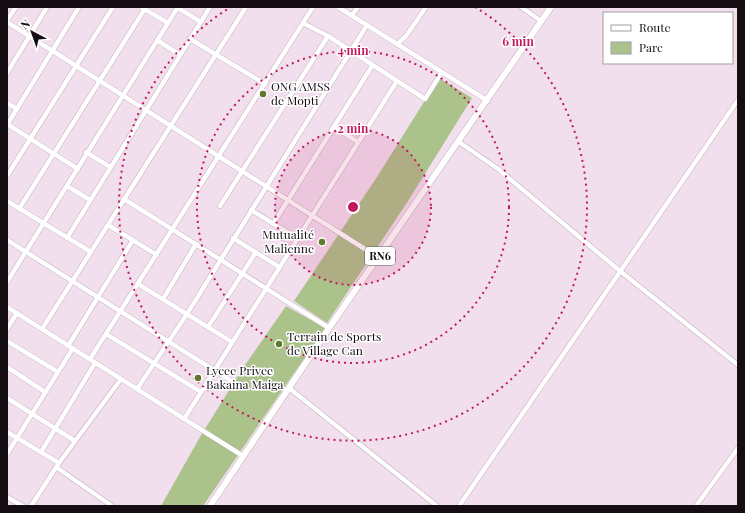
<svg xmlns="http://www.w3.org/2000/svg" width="745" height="513" viewBox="0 0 745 513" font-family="'Playfair Display',serif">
	<rect width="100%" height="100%" fill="#f2dfee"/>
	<g fill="#abc28a">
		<path d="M439,78L472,98L408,201L327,323L294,301L377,177Z"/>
		<path d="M286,306L325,328L203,506H161L200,437L241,371Z"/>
	</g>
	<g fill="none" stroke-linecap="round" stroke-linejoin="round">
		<g stroke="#c1afbd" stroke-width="5.5">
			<g id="minor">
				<path d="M141,7L168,23"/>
				<path d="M338,7L488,101"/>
				<path d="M521,7L541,21"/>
				<path d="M178,8L201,22"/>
				<path d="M352,15L358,7"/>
				<path d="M7,20L16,7"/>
				<path d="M7,22L379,258"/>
				<path d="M303,23L328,36L425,99L442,72"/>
				<path d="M190,39L265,84"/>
				<path d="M157,40L180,55"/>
				<path d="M397,44L406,36L426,7"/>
				<path d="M7,73L47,7"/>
				<path d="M7,103L17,109"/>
				<path d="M7,124L78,169"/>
				<path d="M7,125L79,7"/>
				<path d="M334,127L358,142"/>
				<path d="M459,142L498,169L620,271L738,365"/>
				<path d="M86,152L110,167"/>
				<path d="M7,176L113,7"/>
				<path d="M67,186L90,200"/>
				<path d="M124,199L329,328"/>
				<path d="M7,201L91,252"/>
				<path d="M220,206L328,36"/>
				<path d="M19,209L146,7"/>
				<path d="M251,210L297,238"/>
				<path d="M273,224L372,66"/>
				<path d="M108,225L157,255"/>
				<path d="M67,238L210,7"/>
				<path d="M233,238L279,267"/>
				<path d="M7,240L236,384"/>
				<path d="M7,282L178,7"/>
				<path d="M138,284L232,342"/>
				<path d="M163,299L196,244"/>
				<path d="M7,307L243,456"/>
				<path d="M208,327L256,252"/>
				<path d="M7,329L17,313"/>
				<path d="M42,329L246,7"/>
				<path d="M106,334L201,392"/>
				<path d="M7,341L58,372"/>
				<path d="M68,346L133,240"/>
				<path d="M90,359L313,7"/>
				<path d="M7,367L45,392"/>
				<path d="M289,388L437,506"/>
				<path d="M137,389L187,314L367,25"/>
				<path d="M7,398L75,441"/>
				<path d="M184,419L397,81"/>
				<path d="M7,432L59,463"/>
				<path d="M41,452L95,363"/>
				<path d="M7,454L73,348"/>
				<path d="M56,467L112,506"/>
				<path d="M7,497L23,506"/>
				<path d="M31,506L59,463L121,379"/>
				<path d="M459,506L738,100"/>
				<path d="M696,506L738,448"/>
			</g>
		</g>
		<g stroke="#c1afbd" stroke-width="7">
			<path id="major" d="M210,506L329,328L551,7"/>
		</g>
		<use href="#minor" stroke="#fff" stroke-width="4.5"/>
		<use href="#major" stroke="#fff" stroke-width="6"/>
	</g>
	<circle cx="353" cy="207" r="78" fill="#c2185b" fill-opacity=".12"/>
	<g fill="none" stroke="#c2185b" stroke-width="2" stroke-dasharray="2 4">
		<circle cx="353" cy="207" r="78"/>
		<circle cx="353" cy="207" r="156"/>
		<path d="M475 7A234 234 0 1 1 231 7"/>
	</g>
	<g fill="#5f7a2e" stroke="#fff" stroke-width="1.5">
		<circle cx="263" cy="94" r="4"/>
		<circle cx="322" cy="242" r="4"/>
		<circle cx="279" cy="344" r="4"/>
		<circle cx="198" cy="378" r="4"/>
	</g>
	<g text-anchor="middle" stroke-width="3" stroke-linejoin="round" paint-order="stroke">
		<rect fill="#fff" stroke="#5a565a" stroke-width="1" x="365" y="247" width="30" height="18" rx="3"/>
		<g font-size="11" font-weight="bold" fill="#140e13">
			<text x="380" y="260">RN6</text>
		</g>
		<g font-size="12" fill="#140e13" stroke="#fff" text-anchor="start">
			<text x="271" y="91">ONG AMSS<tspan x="271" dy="14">de Mopti</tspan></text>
			<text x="314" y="239" text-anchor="end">Mutualité<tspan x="314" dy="14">Malienne</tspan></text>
			<text x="287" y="341">Terrain de Sports<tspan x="287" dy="14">de Village Can</tspan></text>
			<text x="206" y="375">Lycee Privee<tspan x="206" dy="14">Bakaina Maiga</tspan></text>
		</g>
	</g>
	<circle cx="353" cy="207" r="6" fill="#c2185b" stroke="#fff" stroke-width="2"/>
	<g font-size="12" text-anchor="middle" font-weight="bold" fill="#c2185b" stroke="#fff" stroke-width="3" stroke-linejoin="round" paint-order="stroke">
		<text x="518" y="46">6 min</text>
		<text x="353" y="55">4 min</text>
		<text x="353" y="133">2 min</text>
	</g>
	<rect width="745" height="513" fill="none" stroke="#140e13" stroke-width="16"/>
	<rect x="603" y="12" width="130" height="52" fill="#ffffff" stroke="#a19fa1"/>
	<rect x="611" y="25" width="20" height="6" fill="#ffffff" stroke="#a19fa1"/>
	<text x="639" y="32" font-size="12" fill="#140e13">Route</text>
	<rect x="611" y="42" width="20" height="12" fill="#abc28a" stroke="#a19fa1"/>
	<text x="639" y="52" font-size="12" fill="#140e13">Parc</text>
	<g transform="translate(32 32) rotate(319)" stroke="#ffffff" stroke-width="3" paint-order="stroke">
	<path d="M0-3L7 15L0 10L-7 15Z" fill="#140e13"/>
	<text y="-6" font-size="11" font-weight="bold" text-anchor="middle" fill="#140e13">N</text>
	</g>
</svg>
